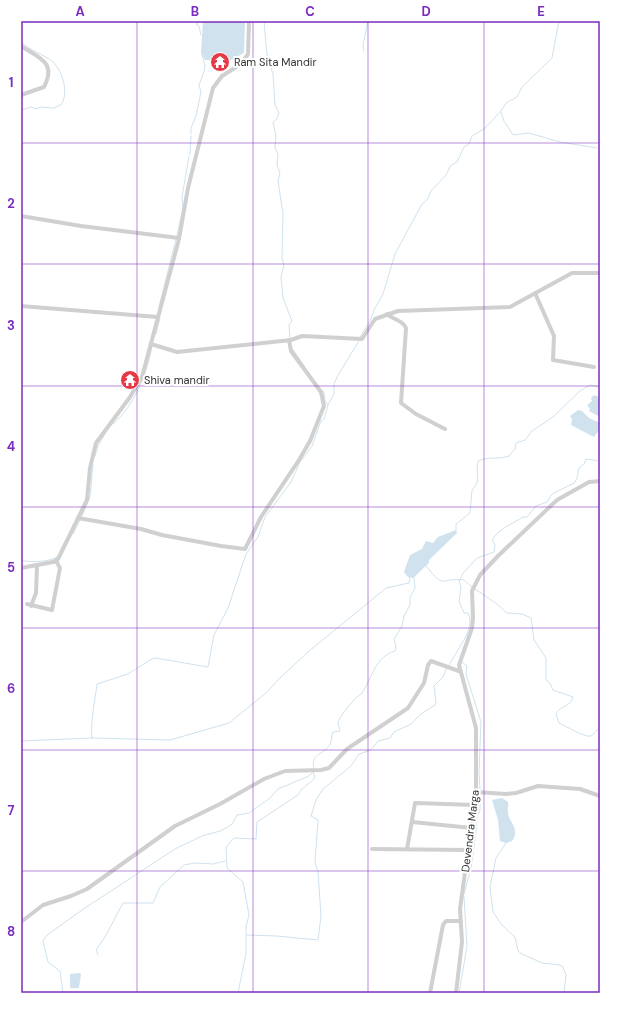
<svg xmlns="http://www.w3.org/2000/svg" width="621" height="1014" viewBox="0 0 621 1014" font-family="'DM Sans',sans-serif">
	<rect width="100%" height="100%" fill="#fff"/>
	<g fill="#cfe2ee">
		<path d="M203,21H245L244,53L229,61L205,60L201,53Z"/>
		<path d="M594,395L600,397V417L589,411L590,409L587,405L592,401L591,398Z"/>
		<path d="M578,410L582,411L589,418L600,423V429L594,437L571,425L572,419L570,416Z"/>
		<path d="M456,530L457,533L429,560V563L413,578L408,577L404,572L410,555L422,549L426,541L433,543L438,537Z"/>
		<path d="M502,798L508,802C509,806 507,808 508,812C508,822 521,828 512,841L506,843L500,841L498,820L492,800Z"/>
		<path d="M79,973L81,974L79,988H70V974Z"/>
	</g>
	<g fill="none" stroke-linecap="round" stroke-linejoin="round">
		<g stroke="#cfe2ee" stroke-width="1">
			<path d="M200,21L196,24L199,26L201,35"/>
			<path d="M264,21L267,55L273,74L275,105L279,113L277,119L273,122L276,136L275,147L278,155L277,165L280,173L278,181L283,214L282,258L284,265L281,277L283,298L292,321L289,325L290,338"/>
			<path d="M21,42C29,50 45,55 53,62C63,72 69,93 61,105L53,108L40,107L37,109L31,107L21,110"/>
			<path d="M364,51L363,45L368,21"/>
			<path d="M501,112L504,121L513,135L529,133L560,142L597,148"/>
			<path d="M191,134V128L196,116L201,92L199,85L204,72L205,66L202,54"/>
			<path d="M190,154L191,136"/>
			<path d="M177,236L183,207L182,197L189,156"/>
			<path d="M159,307L176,239"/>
			<path d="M156,334L160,318"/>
			<path d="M360,337L370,321L374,310L383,294L395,254L422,204L427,200L431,191L446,175L451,165L457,162L464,147L469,144L472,136L484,129L501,111L506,103L517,97L522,87L552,58L559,21"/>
			<path d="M292,348L305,367"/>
			<path d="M328,405L334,394V384L338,375L359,341"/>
			<path d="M113,424C135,405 147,373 152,346"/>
			<path d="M95,456L98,446L106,432"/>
			<path d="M82,516L90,497L93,465"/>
			<path d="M456,530V524L470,513L472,490C482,481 475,473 478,461C489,456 498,460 509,456L515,449L516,443L525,440L532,431L553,417L580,391L590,385L600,387"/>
			<path d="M73,534L80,520"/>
			<path d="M61,549L68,536"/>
			<path d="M21,560C29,563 49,562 57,557"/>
			<path d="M426,566C447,591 438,577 464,580L472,587"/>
			<path d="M460,580L463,573L477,558L494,552L495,544L492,541C497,529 513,524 523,517H527L536,506L547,502L552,494L574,483L577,478L579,468L584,464L586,459L600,461"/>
			<path d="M475,589L497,604L507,613L522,614L531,618L534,640L546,658V680L550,683L553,690L573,697C571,707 559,706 556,714L559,723C566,726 585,738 591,736C595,734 597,729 600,726"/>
			<path d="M462,662L467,666L466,674L481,722L479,772L480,790"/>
			<path d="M449,666C454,653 477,628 468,613H464L459,601L461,588L459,580"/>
			<path d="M92,738C90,723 95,701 97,684L128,674L150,660L155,658L208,667L214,635L228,608L246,554L258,537L265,517L291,482L300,462L312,446L321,421L324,419L328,405L325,401L324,392L321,390"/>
			<path d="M21,741L92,738L170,740L229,723L266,693L280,678L308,652L386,588L409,583L410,577"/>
			<path d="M314,769C310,754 322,755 328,747C332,744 331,737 333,732L340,731L338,723C339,717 349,706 353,701C355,697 360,696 362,693C372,678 375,657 395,651L396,647L394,639L402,626L404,616L410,605V597L415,588L414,577"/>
			<path d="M506,843L496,858L490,887L493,912L502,925L515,937L518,951L522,954L542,963L560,965L563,967L566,975L564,993"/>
			<path d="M464,894L471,868L476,832L477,817L480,810V794"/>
			<path d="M247,935L277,936L318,940L321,916L318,872L315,862L318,820L311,816L316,800L323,789L351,766L359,754L371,750L378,741L390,738L394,732L411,724L421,714L435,705L436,703L434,686L443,677L446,669"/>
			<path d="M98,955L96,950L105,937L123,903H153L160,887L184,865L195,863L213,864L225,861"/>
			<path d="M63,993L60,971L48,962L43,941L47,935L85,908L175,849L202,836L220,831L228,827L232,824L237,815L249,813L270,798L278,789L309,776L313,772L315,778L301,790L298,795L257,822L256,839L234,838L226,847L227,868L243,882L249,915L246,927V953L238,993"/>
			<path d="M459,993L467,946L464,897"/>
		</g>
		<g stroke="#d0d0d0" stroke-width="4">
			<path d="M21,46C39,58 57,62 44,87L21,95"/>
			<path d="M21,216L81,226L179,238"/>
			<path d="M535,293L554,336L553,360L594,367"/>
			<path d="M21,306L158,317"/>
			<path d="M387,314C393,320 402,319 406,328L401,403L416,414L445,429"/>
			<path d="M151,344L177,352L291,340L302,336L362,339L375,319L398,311L510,307L572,273H600"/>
			<path d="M78,518L141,529L162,535L221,546L245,549L261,517L299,460L310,441L324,406L321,392L291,351L289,340"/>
			<path d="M21,568L53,562L58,559L87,500L90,468L96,443L130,397L142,377L179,239L188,188L213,88L222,76L241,64L248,54L249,21"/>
			<path d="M27,604L52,610L60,568L56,561"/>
			<path d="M31,606L36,593L37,565"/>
			<path d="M476,792L506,794L516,793L538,786L580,789L600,796"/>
			<path d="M412,822L472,828"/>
			<path d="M372,849L469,850"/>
			<path d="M407,849L415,803L475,805"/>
			<path d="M21,922L43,905L71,896L87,889L175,826L220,804L264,779L285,771L321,770L329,768L347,749L408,708L424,683L428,665L431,661L459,671"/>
			<path d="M430,993L443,925L446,921H461"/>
			<path d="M456,993L462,942L460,909L476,792V728L459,665L472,628L473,618L472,591L480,575L498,556L557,500L589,482L600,481"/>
		</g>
	</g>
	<path fill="none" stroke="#7b2cbf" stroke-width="1" stroke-opacity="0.55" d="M137,21V993M253,21V993M368,21V993M484,21V993M21,143H600M21,264H600M21,386H600M21,507H600M21,628H600M21,750H600M21,871H600"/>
	<defs>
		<g id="temple-disc" transform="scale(1)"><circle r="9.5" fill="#e63946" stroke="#fff"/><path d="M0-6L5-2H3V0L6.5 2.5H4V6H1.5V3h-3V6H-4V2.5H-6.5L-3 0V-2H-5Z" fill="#fff"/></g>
	</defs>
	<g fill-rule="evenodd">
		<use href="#temple-disc" x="220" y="62"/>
		<use href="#temple-disc" x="130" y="380"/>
	</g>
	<g text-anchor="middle" stroke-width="4" stroke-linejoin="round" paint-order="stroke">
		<g font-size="11" fill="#333" stroke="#fff" text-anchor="start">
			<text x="234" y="66">Ram Sita Mandir</text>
			<text x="144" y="384">Shiva mandir</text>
		</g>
		<g font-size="11" fill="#333" stroke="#fff">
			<text transform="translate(470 831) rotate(-83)" y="4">Devendra Marga</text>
		</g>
	</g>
	<rect width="621" height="1014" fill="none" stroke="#ffffff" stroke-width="44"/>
	<rect x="22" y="22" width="577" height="970" fill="none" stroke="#7b2cbf" stroke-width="1.5"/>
	<g font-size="13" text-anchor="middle" font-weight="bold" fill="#7b2cbf">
		<text x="80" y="16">A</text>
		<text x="195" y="16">B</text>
		<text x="310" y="16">C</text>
		<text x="426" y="16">D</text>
		<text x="541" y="16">E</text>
		<text x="11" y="87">1</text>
		<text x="11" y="208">2</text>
		<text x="11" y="330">3</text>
		<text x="11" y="451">4</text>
		<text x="11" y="572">5</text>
		<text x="11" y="693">6</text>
		<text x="11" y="815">7</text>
		<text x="11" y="936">8</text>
	</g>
</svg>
